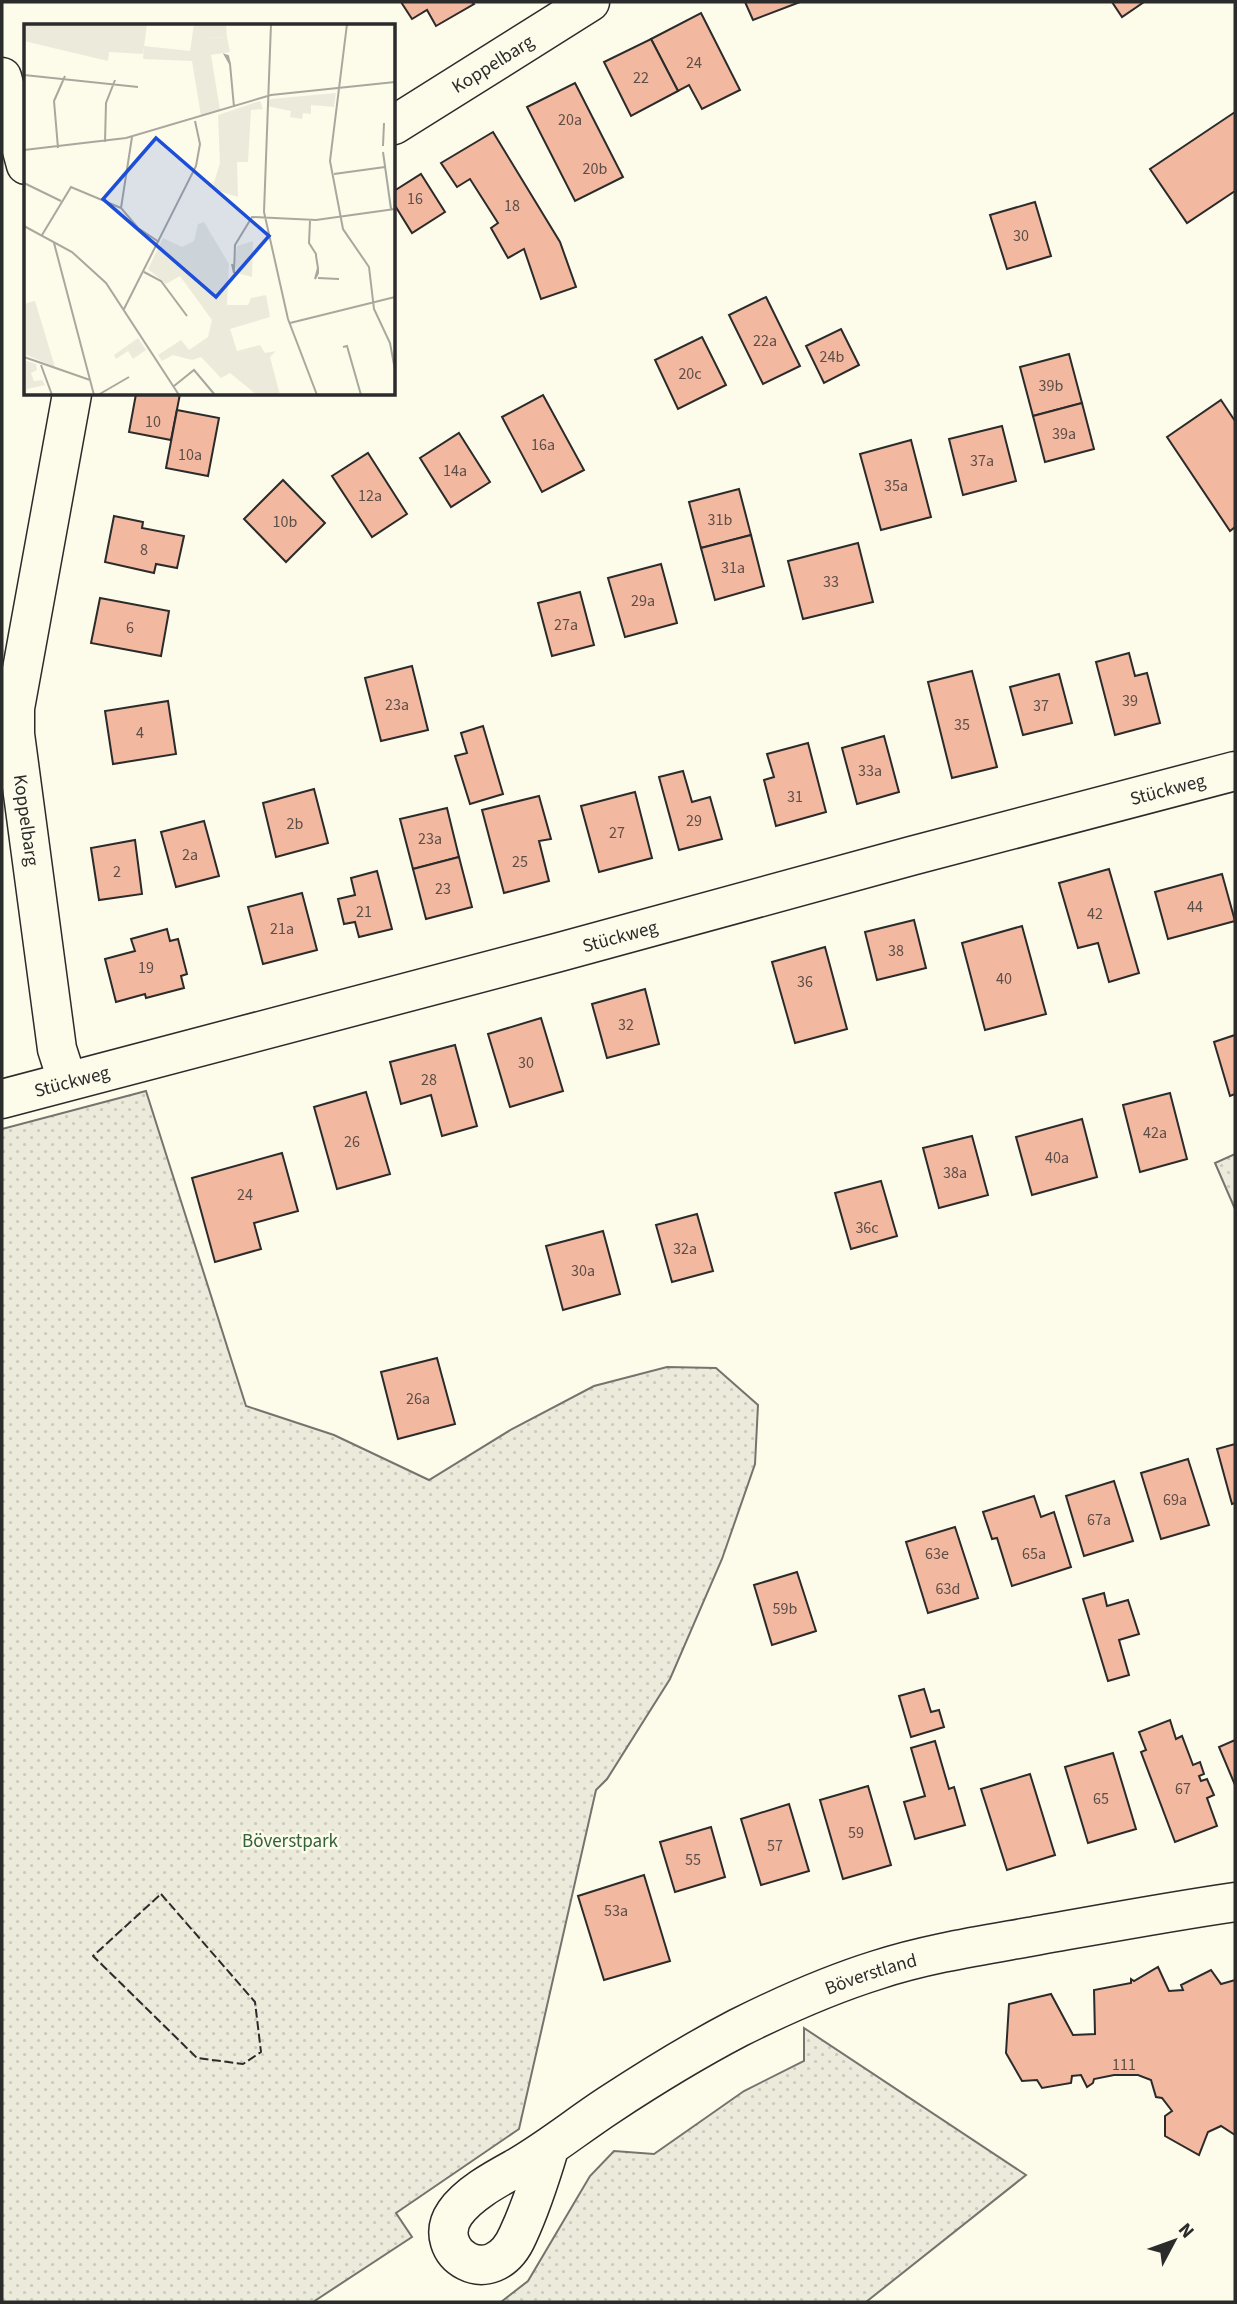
<svg xmlns="http://www.w3.org/2000/svg" width="1237" height="2304" viewBox="0 0 1237 2304" font-family="'Source Sans 3',sans-serif">
	<defs>
		<pattern id="grass-dots" width="8" height="8" patternUnits="userSpaceOnUse" patternTransform="scale(1.75)"><rect width="8" height="8" fill="#ecebdb"/><path d="M2 2h.1M6 6h.1" fill="none" stroke="#cbcabc" stroke-width="1.8" stroke-linecap="round"/></pattern>
	</defs>
	<rect width="100%" height="100%" fill="#fdfbea"/>
	<g fill="url(#grass-dots)" stroke="#74746e" stroke-width="2">
		<path d="M146,1091L246,1406L334,1435L429,1480L512,1429L594,1386L667,1367L716,1368L758,1405L755,1464L722,1559L670,1679L607,1779L596,1790L519,2129L396,2213L412,2237L313,2302H2V1129Z"/>
		<path d="M1235,1154V1209L1215,1163Z"/>
		<path d="M804,2028L1026,2175L866,2302H501L528,2281L590,2176L614,2151L654,2154L744,2091L804,2061Z"/>
	</g>
	<g fill="#f2b8a0" stroke="#2b2b2b" stroke-width="2">
		<path d="M401,2H472L474,4L436,26L427,10L412,19Z"/>
		<path d="M745,2H800L753,20Z"/>
		<path d="M1112,2H1144L1122,17Z"/>
		<path d="M701,13L740,90L702,109L689,85L678,91L651,39Z"/>
		<path d="M651,39L678,91L631,116L604,62Z"/>
		<path d="M575,83L623,177L575,201L527,107Z"/>
		<path d="M1235,112V191L1187,223L1150,169Z"/>
		<path d="M493,132L560,242L576,287L541,299L524,249L508,258L491,228L498,223L470,179L457,187L441,163Z"/>
		<path d="M421,174L445,212L412,233L394,204V191Z"/>
		<path d="M1035,202L1051,256L1007,269L990,215Z"/>
		<path d="M766,297L800,366L763,384L729,315Z"/>
		<path d="M841,329L859,365L824,383L806,346Z"/>
		<path d="M702,337L726,385L678,409L655,360Z"/>
		<path d="M1069,354L1082,403L1033,416L1020,367Z"/>
		<path d="M136,394H180L171,440L129,432Z"/>
		<path d="M543,395L584,470L542,492L502,417Z"/>
		<path d="M1221,400L1235,421V527L1230,531L1167,437Z"/>
		<path d="M1082,403L1094,449L1045,462L1033,416Z"/>
		<path d="M177,410L219,418L208,476L166,468Z"/>
		<path d="M1002,426L1016,481L963,495L949,439Z"/>
		<path d="M459,433L490,482L451,507L420,458Z"/>
		<path d="M911,440L931,517L881,530L860,454Z"/>
		<path d="M368,453L407,514L372,537L332,476Z"/>
		<path d="M283,480L325,523L286,562L244,519Z"/>
		<path d="M739,489L751,535L701,548L689,502Z"/>
		<path d="M114,516L143,522L142,528L184,536L177,568L156,564L154,573L105,562Z"/>
		<path d="M751,535L764,586L715,600L701,548Z"/>
		<path d="M858,543L873,602L803,619L788,561Z"/>
		<path d="M661,564L677,623L625,637L608,578Z"/>
		<path d="M580,592L594,645L552,656L538,603Z"/>
		<path d="M100,598L169,611L161,656L91,643Z"/>
		<path d="M1129,653L1135,676L1147,673L1160,723L1115,735L1096,662Z"/>
		<path d="M412,666L428,730L381,741L365,678Z"/>
		<path d="M972,671L997,767L952,778L928,682Z"/>
		<path d="M1059,674L1072,723L1023,735L1010,687Z"/>
		<path d="M168,701L176,754L113,764L105,711Z"/>
		<path d="M483,726L503,794L470,804L455,756L467,753L461,733Z"/>
		<path d="M884,736L899,792L857,804L842,748Z"/>
		<path d="M808,743L826,812L776,826L764,780L774,777L767,754Z"/>
		<path d="M683,771L692,802L710,797L722,839L679,850L659,777Z"/>
		<path d="M314,789L328,843L276,857L263,803Z"/>
		<path d="M635,792L652,858L599,872L581,806Z"/>
		<path d="M539,796L551,839L539,841L549,881L504,893L482,810Z"/>
		<path d="M447,808L459,857L413,869L400,819Z"/>
		<path d="M204,821L219,876L176,887L161,832Z"/>
		<path d="M135,840L142,894L99,900L91,848Z"/>
		<path d="M459,857L472,907L426,919L413,869Z"/>
		<path d="M1109,869L1139,973L1109,982L1098,943L1078,948L1059,883Z"/>
		<path d="M377,871L392,929L359,937L355,922L344,924L338,899L355,895L351,878Z"/>
		<path d="M1222,874L1235,921L1168,939L1155,892Z"/>
		<path d="M302,893L317,950L263,964L248,907Z"/>
		<path d="M914,920L926,968L877,980L865,932Z"/>
		<path d="M1022,926L1046,1014L985,1030L962,943Z"/>
		<path d="M167,929L170,941L178,939L187,974L181,976L184,988L146,998L145,994L116,1002L105,959L135,951L131,939Z"/>
		<path d="M825,947L847,1029L795,1043L772,962Z"/>
		<path d="M645,989L659,1044L607,1058L592,1004Z"/>
		<path d="M541,1018L563,1091L510,1107L488,1034Z"/>
		<path d="M1235,1035V1094L1230,1096L1214,1042Z"/>
		<path d="M455,1045L477,1126L442,1136L431,1095L401,1104L390,1062Z"/>
		<path d="M366,1092L390,1174L337,1189L314,1107Z"/>
		<path d="M1170,1093L1187,1159L1140,1172L1123,1105Z"/>
		<path d="M1082,1119L1097,1177L1032,1195L1016,1137Z"/>
		<path d="M972,1136L988,1195L939,1208L923,1148Z"/>
		<path d="M282,1153L298,1211L254,1223L261,1249L215,1262L192,1178Z"/>
		<path d="M881,1181L897,1236L851,1249L835,1193Z"/>
		<path d="M697,1214L713,1271L672,1282L656,1225Z"/>
		<path d="M603,1231L620,1294L563,1310L546,1246Z"/>
		<path d="M437,1358L455,1424L398,1439L381,1372Z"/>
		<path d="M1235,1444V1503L1232,1504L1217,1449Z"/>
		<path d="M1188,1459L1209,1525L1161,1539L1141,1473Z"/>
		<path d="M1114,1481L1133,1541L1084,1556L1066,1496Z"/>
		<path d="M1034,1496L1041,1517L1054,1512L1071,1567L1012,1586L997,1538L992,1539L983,1512Z"/>
		<path d="M955,1527L978,1598L928,1613L906,1542Z"/>
		<path d="M797,1572L816,1631L772,1645L754,1585Z"/>
		<path d="M1104,1593L1107,1606L1128,1600L1139,1634L1119,1640L1129,1675L1108,1681L1083,1599Z"/>
		<path d="M924,1689L931,1712L939,1710L944,1727L911,1737L899,1696Z"/>
		<path d="M1170,1720L1176,1739L1182,1736L1193,1765L1200,1762L1204,1774L1199,1776L1201,1781L1207,1779L1214,1795L1207,1798L1217,1826L1175,1842L1141,1752L1146,1750L1139,1732Z"/>
		<path d="M1235,1740V1785L1219,1747Z"/>
		<path d="M935,1741L949,1789L954,1787L965,1825L915,1839L904,1802L925,1796L911,1748Z"/>
		<path d="M1113,1753L1136,1829L1088,1843L1065,1767Z"/>
		<path d="M1030,1774L1055,1855L1007,1870L981,1789Z"/>
		<path d="M868,1786L891,1865L843,1879L820,1800Z"/>
		<path d="M789,1804L809,1871L761,1885L741,1819Z"/>
		<path d="M711,1827L725,1877L675,1892L660,1842Z"/>
		<path d="M644,1875L670,1961L604,1980L578,1896Z"/>
		<path d="M1158,1967L1169,1991L1183,1990L1181,1985L1211,1970L1221,1984L1235,1980V2135L1221,2126L1208,2132L1199,2155L1165,2136V2116L1172,2111L1162,2098L1156,2097L1151,2080L1138,2075H1114L1094,2079L1093,2083L1087,2087L1081,2075L1072,2076L1071,2083L1042,2088L1037,2080L1022,2081L1006,2053L1009,2004L1051,1994L1073,2035L1095,2034L1094,1990L1131,1983V1979L1134,1981Z"/>
	</g>
	<g fill="none" stroke-linecap="round" stroke-linejoin="round">
		<g stroke="#2b2b2b" stroke-width="41">
			<g id="minor">
				<path d="M2,77L26,165"/>
				<path id="s1" d="M394,125L590,2"/>
				<path d="M67,1080L57,1049L15,734V708L72,394"/>
				<path id="s2" d="M2,1099L556,953L911,856L1235,771"/>
				<path id="s3" d="M549,2149C540,2179 531,2207 518,2235C492,2295 428,2252 455,2213C468,2194 496,2179 516,2168C549,2149 577,2126 609,2105C650,2078 694,2051 738,2028C782,2006 829,1985 877,1970C926,1954 978,1946 1029,1937C1097,1925 1166,1912 1235,1902"/>
			</g>
		</g>
		<use href="#minor" stroke="#fdfbea" stroke-width="38"/>
		<path stroke="#2b2b2b" stroke-width="2" stroke-dasharray="9 3.5" stroke-linecap="butt" d="M161,1894L255,2002L261,2052L243,2064L197,2058L93,1956Z"/>
	</g>
	<g text-anchor="middle" stroke-width="5" stroke-linejoin="round" paint-order="stroke">
		<g font-size="16" fill="#5d4e48">
			<text x="694" y="68">24</text>
			<text x="641" y="83">22</text>
			<text x="570" y="125">20a</text>
			<text x="595" y="174">20b</text>
			<text x="415" y="204">16</text>
			<text x="512" y="211">18</text>
			<text x="1021" y="241">30</text>
			<text x="765" y="346">22a</text>
			<text x="832" y="362">24b</text>
			<text x="690" y="379">20c</text>
			<text x="1051" y="391">39b</text>
			<text x="153" y="427">10</text>
			<text x="1064" y="439">39a</text>
			<text x="543" y="450">16a</text>
			<text x="190" y="460">10a</text>
			<text x="982" y="466">37a</text>
			<text x="455" y="476">14a</text>
			<text x="896" y="491">35a</text>
			<text x="370" y="501">12a</text>
			<text x="720" y="525">31b</text>
			<text x="285" y="527">10b</text>
			<text x="144" y="555">8</text>
			<text x="733" y="573">31a</text>
			<text x="831" y="587">33</text>
			<text x="643" y="606">29a</text>
			<text x="566" y="630">27a</text>
			<text x="130" y="633">6</text>
			<text x="1130" y="706">39</text>
			<text x="397" y="710">23a</text>
			<text x="1041" y="711">37</text>
			<text x="962" y="730">35</text>
			<text x="140" y="738">4</text>
			<text x="870" y="776">33a</text>
			<text x="795" y="802">31</text>
			<text x="694" y="826">29</text>
			<text x="295" y="829">2b</text>
			<text x="617" y="838">27</text>
			<text x="430" y="844">23a</text>
			<text x="190" y="860">2a</text>
			<text x="520" y="867">25</text>
			<text x="117" y="877">2</text>
			<text x="443" y="894">23</text>
			<text x="1195" y="912">44</text>
			<text x="364" y="917">21</text>
			<text x="1095" y="919">42</text>
			<text x="282" y="934">21a</text>
			<text x="896" y="956">38</text>
			<text x="146" y="973">19</text>
			<text x="1004" y="984">40</text>
			<text x="805" y="987">36</text>
			<text x="626" y="1030">32</text>
			<text x="526" y="1068">30</text>
			<text x="429" y="1085">28</text>
			<text x="1155" y="1138">42a</text>
			<text x="352" y="1147">26</text>
			<text x="1057" y="1163">40a</text>
			<text x="955" y="1178">38a</text>
			<text x="245" y="1200">24</text>
			<text x="867" y="1233">36c</text>
			<text x="685" y="1254">32a</text>
			<text x="583" y="1276">30a</text>
			<text x="418" y="1404">26a</text>
			<text x="1175" y="1505">69a</text>
			<text x="1099" y="1525">67a</text>
			<text x="937" y="1559">63e</text>
			<text x="1034" y="1559">65a</text>
			<text x="948" y="1594">63d</text>
			<text x="785" y="1614">59b</text>
			<text x="1183" y="1794">67</text>
			<text x="1101" y="1804">65</text>
			<text x="856" y="1838">59</text>
			<text x="775" y="1851">57</text>
			<text x="693" y="1865">55</text>
			<text x="616" y="1916">53a</text>
			<text x="1124" y="2070">111</text>
		</g>
		<g font-size="19" fill="#2b2b2b" stroke="#fdfbea">
			<text dy="7" stroke="none"><textPath href="#s1" startOffset="116">Koppelbarg</textPath></text>
			<text dy="7" stroke="none"><textPath href="#s2" startOffset="1206">Stückweg</textPath></text>
			<text transform="translate(27 820) rotate(82)" y="7">Koppelbarg</text>
			<text dy="7" stroke="none"><textPath href="#s2" startOffset="639">Stückweg</textPath></text>
			<text dy="7" stroke="none"><textPath href="#s2" startOffset="72">Stückweg</textPath></text>
			<text dy="7" stroke="none"><textPath href="#s3" startOffset="696">Böverstland</textPath></text>
		</g>
		<g font-size="19" fill="#34623c" stroke="#fdfbea">
			<text x="290" y="1847">Böverstpark</text>
		</g>
	</g>
	<g transform="translate(24 24)">
		<rect width="371" height="371" fill="#fdfbea"/>
		<path d="M170,0H180V11L185,14L203,13L206,28L187,31L196,86L177,92L168,37L119,35L120,22L166,27ZM312,69L310,83L287,81V90L279,89L278,95L266,93L267,87L243,82L246,75ZM236,77L239,85L227,86L224,138H213L214,173L188,165L196,139L194,91ZM180,198L205,240L203,281H224L227,274L242,271L246,293L206,305L213,327L236,321L241,329L252,327L246,333L256,371H233L206,349L197,354L177,333L168,336L149,331L138,337L134,331L157,316L165,326L184,313L188,296L156,252L142,260L124,245L139,214L158,223L170,217L174,200ZM229,217L228,253L213,249L211,236L213,222ZM11,277L31,343L0,330V280ZM114,314L122,326L109,335L104,327L92,335L90,331Z" fill="#ecebdb"/>
		<path d="M197,306L210,341L197,354L173,326L190,307Z" fill="#ecebdb"/>
		<path d="M0,0H123L119,30L85,28L84,37L0,17ZM180,0H202L203,13L185,14L180,11ZM0,336L12,340L13,346L7,349L10,357L18,356L21,361L3,365L1,371Z" fill="#ecebdb"/>
		<path fill="none" stroke="#a9a89e" stroke-width="2" d="M247,0L240,188L264,295L293,371M323,0L306,137L319,205L345,243L350,285L366,319L371,346M206,40L201,31L204,32L206,40L210,83M0,51L114,63M108,113L97,184L114,204L135,218M81,118L82,79L91,56M359,122L360,99M34,124L30,77L41,52M0,126L102,114L247,71L371,58M359,128L367,185M310,150L361,143M0,159L37,177M286,197L285,219L292,230V232L294,244V249L291,255L294,244M0,202L48,228L82,259L155,371M18,211L47,163L97,184M30,219L70,371M208,240L210,249L211,221L228,193L292,196L371,185M120,248L137,257L163,292M294,254L315,255M100,285L172,142L176,120L171,97M266,299L371,273M319,323L323,322L337,371M0,333L66,356M17,341L28,371M150,362L170,346L191,371M74,371L105,353"/>
		<path fill="#1d4ed8" fill-opacity="0.15" stroke="#1d4ed8" stroke-width="3.5" d="M132,114L245,212L192,273L79,175Z"/>
		<rect width="371" height="371" fill="none" stroke="#2b2b2b" stroke-width="3.5"/>
	</g>
	<rect width="1237" height="2304" fill="none" stroke="#2b2b2b" stroke-width="7"/>
	<g transform="translate(1174 2241) rotate(49)" stroke="#fdfbea" stroke-width="5" paint-order="stroke">
	<path d="M0-5L12 26L0 18L-12 26Z" fill="#2b2b2b"/>
	<text y="-10" font-size="19" font-weight="bold" text-anchor="middle" fill="#2b2b2b">N</text>
	</g>
</svg>
